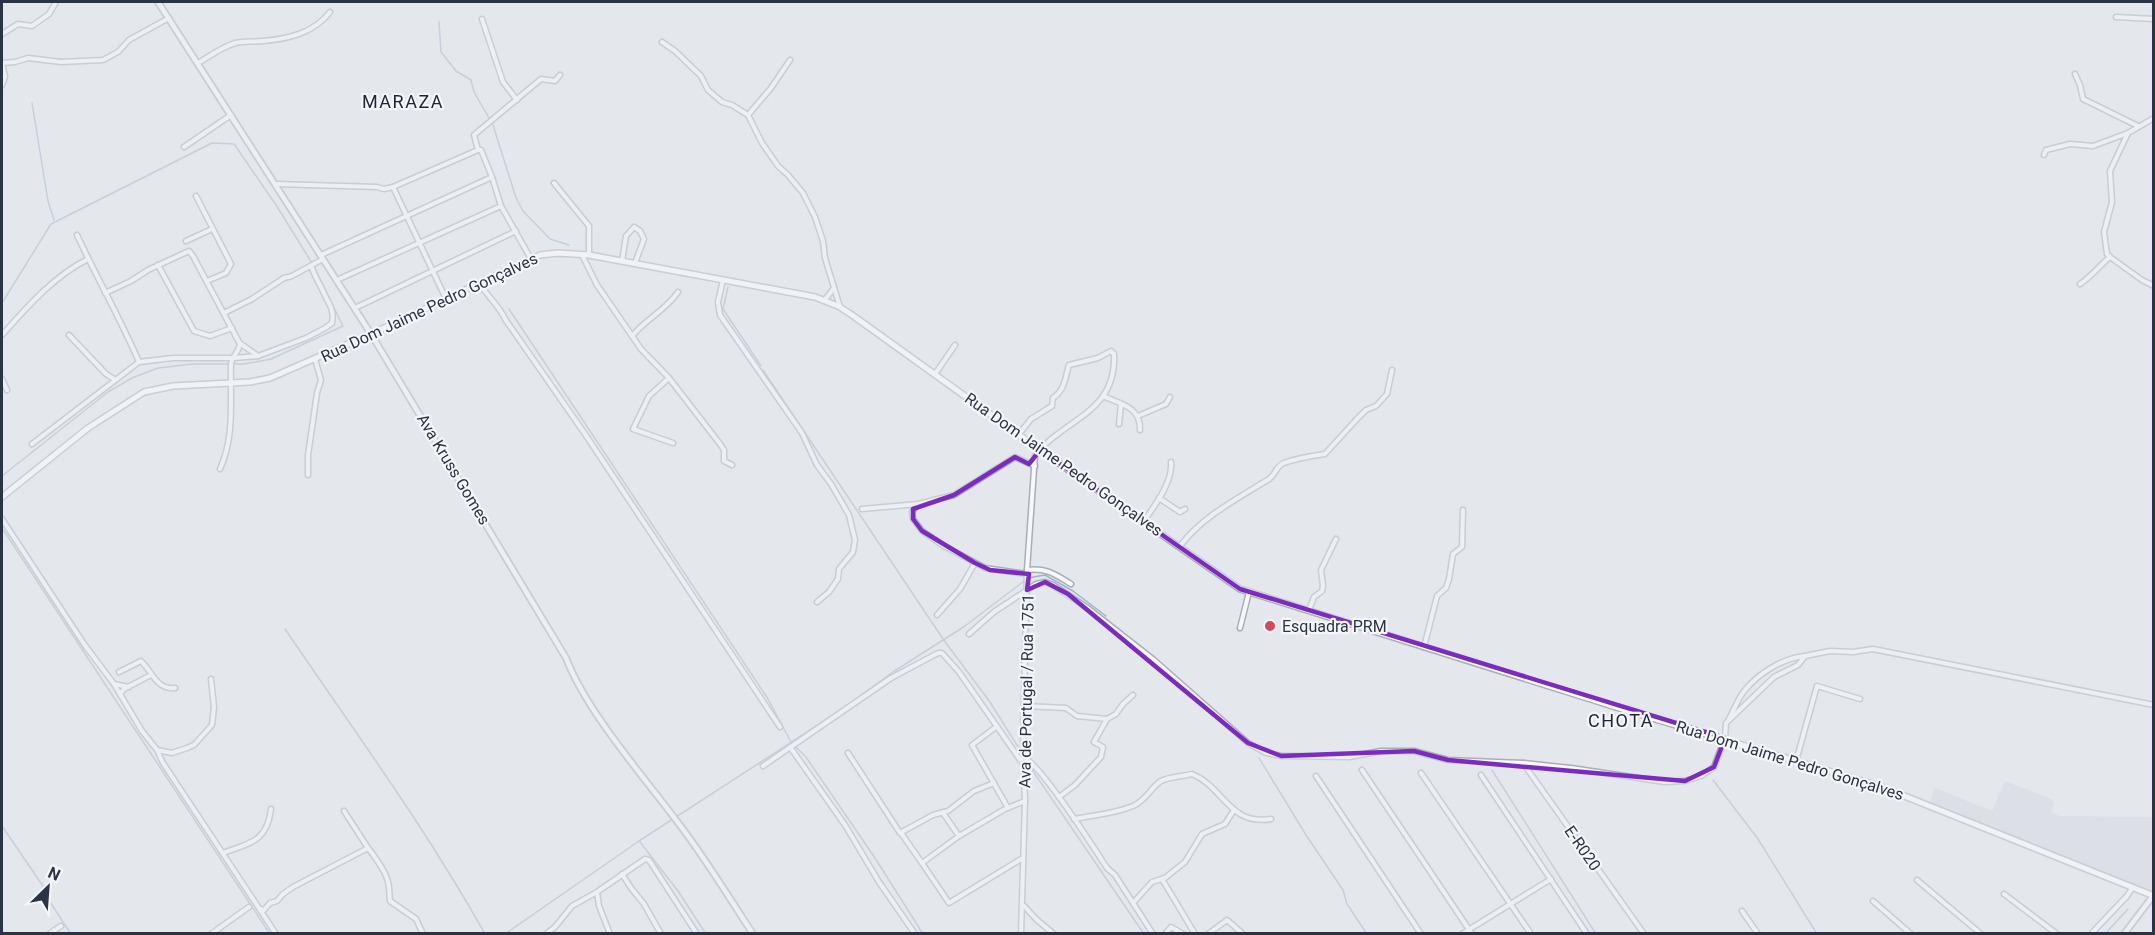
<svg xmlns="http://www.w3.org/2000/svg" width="2155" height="935" viewBox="0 0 2155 935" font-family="Roboto,sans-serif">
	<rect width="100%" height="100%" fill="#e4e7ec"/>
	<path fill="#d2d6de" d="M2005,781L2051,799L2054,804L2051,812L2059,816L2153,817V889L2148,896L1929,803L1935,788L1992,811Z"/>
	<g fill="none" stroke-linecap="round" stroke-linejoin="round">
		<g stroke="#9fb4cc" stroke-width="1.5">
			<path d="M439,22L441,52L456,71L471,80L474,92L493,125L516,198L523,211L550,239L569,245"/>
			<path d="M32,103L48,201L54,220"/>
			<path d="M728,287L723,309L761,366"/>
			<path d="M2,303L51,224L212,143L234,144L276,205L312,263"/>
			<path d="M509,309L768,699L791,742L806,757L875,858L923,934"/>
			<path d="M763,370L943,639L990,702L1020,750"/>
			<path d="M2,476L108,392L132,378L158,368L193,364H244L271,359L343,326L314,267"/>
			<path d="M2,528L270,934"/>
			<path d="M285,629C353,729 425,827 485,934"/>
			<path d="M1259,758L1306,835L1343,890L1347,904L1367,934"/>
			<path d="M1026,761L1144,934"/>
			<path d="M1492,770L1596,934"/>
			<path d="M1713,780L1758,839L1817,934"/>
			<path d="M2,826L45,889L48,899L71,934"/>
			<path d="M640,842L678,891L706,934"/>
			<path d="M505,934L639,841L841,710L893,672L965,626L1028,578L1045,575L1073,591L1106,616"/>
			<path d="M2105,934L2128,909"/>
		</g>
		<g stroke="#a9aeb7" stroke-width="7">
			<g id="minor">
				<path d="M2116,17L2154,19"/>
				<path d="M482,19L503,82L517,100"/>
				<path d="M2,34L18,24L32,26L49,14L56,2"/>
				<path d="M662,42L675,51L701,76L708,90L722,102L732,105L748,115L762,143L778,166L788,175L803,193L815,217L823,241L825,258L840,307"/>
				<path d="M2,63L15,62L28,58L61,62L103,60L118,52L129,40L169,18"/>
				<path d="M198,63C210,56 222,47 235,43C244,41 254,42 263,41C288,39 314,33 330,12"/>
				<path d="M2075,74L2080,85L2083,99L2138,126"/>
				<path d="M2,85L5,77L2,63"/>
				<path d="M748,115L771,88L790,60"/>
				<path d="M2154,118L2128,133L2110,171L2112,202L2104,232L2107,254L2110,257L2142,280L2154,286"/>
				<path d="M184,147L231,115"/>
				<path d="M2044,155L2046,150L2070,144L2093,146L2128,133"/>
				<path d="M554,183L589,226V255"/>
				<path d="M275,184L377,187L384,189L393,187L478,150"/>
				<path d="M393,187L446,299"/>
				<path d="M196,196L231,264L226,273L207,281"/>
				<path d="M77,235C97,278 120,318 139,362"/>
				<path d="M186,241L212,229"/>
				<path d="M321,255L492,177"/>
				<path d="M582,255L597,285L641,349L669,378L720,444L724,450V461L732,465"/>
				<path d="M531,259L501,206L492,177L481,150H478L474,135L541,79L555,81L560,75"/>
				<path d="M622,261L626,236L634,227L640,231L644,239L635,263"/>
				<path d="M158,265L194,331L210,336L232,328"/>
				<path d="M337,280L501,206"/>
				<path d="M723,280L718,302L720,315L802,433L817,465L831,484L849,515L855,540L853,552L839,569L838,579L829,592L817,602"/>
				<path d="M479,283C487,296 499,305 505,319L585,434L780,727"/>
				<path d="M2080,284C2092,276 2099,266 2110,257"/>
				<path d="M105,293L131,281L148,270L189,251L193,256L240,344C239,352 231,357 231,365C230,400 235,436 220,469"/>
				<path d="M824,301L834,288"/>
				<path d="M355,308L516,231"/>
				<path d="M224,313L252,299L284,278L292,276L323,259"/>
				<path d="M2,335C27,307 54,276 88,259"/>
				<path d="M69,335L106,374L114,379"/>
				<path d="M633,335C646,319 666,310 678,292"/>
				<path d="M241,344L258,356"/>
				<path d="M935,374L955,345"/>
				<path d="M669,378L649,396L633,429L673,443"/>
				<path d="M2,379L7,390"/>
				<path d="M1103,396C1121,404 1141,407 1140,430"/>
				<path d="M1138,416L1166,404L1170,397"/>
				<path d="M1119,424L1121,404"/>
				<path d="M1019,434L1031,419L1052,406L1053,398C1065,390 1065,378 1069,365L1098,358L1111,351L1114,354C1117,413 1065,418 1035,455L1027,570L1025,654L1023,749L1025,801L1021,934"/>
				<path d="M32,444L139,362L173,358H233L258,356L306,338L325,328L332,323C335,308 327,302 322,289C318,282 314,274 311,266"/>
				<path d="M308,475V455L317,393L321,380L315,359"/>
				<path d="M1159,498L1180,512L1185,509"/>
				<path d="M917,505L912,512L913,519L922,531L944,546L985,568L1027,574"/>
				<path d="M862,509L918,504L954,495L1015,457L1035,466"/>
				<path d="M2,519L84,644L114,684L142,731L157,750L163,763L276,934"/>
				<path d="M1144,521C1155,505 1173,482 1171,462"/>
				<path d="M1180,546C1203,516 1237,499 1269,479C1275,475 1277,465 1284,463C1297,458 1311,456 1325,454L1356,420L1366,410L1376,406L1387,394L1392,370"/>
				<path d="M1027,570C1046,567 1056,575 1071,584"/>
				<path d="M1309,610L1314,597L1322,591L1323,586L1321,570L1336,539"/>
				<path d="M937,615L960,589L975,563"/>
				<path d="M1240,628L1249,592"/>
				<path d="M969,634L994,612L1036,584L1045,582L1053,585L1089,609L1154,660L1248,743L1266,753L1281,756L1349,757L1381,751H1414L1448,760L1523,763L1571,768L1665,782L1685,781L1701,776L1714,767L1725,738L1726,723L1774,677L1798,665L1805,656L1830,651L1853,652L1873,649L2154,705"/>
				<path d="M1424,647L1437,596L1446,588L1449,579L1453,554L1462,547L1463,510"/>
				<path d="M119,672L141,661C152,671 156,690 175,688"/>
				<path d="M114,684L129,687"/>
				<path d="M120,694L124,689L151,675"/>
				<path d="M1024,706L1066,708L1077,716L1107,719"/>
				<path d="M1729,719C1734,710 1738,698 1745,690C1759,673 1783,658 1805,656"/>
				<path d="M996,727L972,745L1008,808"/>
				<path d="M790,747L845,825L879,882L915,934"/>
				<path d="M157,750L172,753L187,748L194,745L212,725L214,707L211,679"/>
				<path d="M848,753L900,833L933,815L948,811L974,791L994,783"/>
				<path d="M1023,757C1040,763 1094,848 1107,868L1115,875L1153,934"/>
				<path d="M1796,761L1817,686L1860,699"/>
				<path d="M1523,763L1644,934"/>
				<path d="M763,766L891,678L938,653H942L959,672L1023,764"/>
				<path d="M1362,770L1472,934"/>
				<path d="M1421,773L1531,934"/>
				<path d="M1481,775L1587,934"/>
				<path d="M1316,776L1421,934"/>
				<path d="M1059,797L1075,785L1101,757L1103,747L1094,742L1107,719L1116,714L1123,704L1133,695"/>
				<path d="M943,813L959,836L1005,809L1025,801"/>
				<path d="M1074,819C1094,815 1114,814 1133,806C1147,800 1150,788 1161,781C1167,777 1185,776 1192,774C1224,787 1229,826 1271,819"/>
				<path d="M901,833L922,863"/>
				<path d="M959,836L922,863L949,903L1021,859"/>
				<path d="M368,848C375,857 386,872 388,882C390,888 389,895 390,901L416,919L423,934"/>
				<path d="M223,853C250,843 267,842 271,809"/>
				<path d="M622,874L631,888L644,904L661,934"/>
				<path d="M1162,879L1195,934"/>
				<path d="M1917,880L1981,934"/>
				<path d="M2004,894L2057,934"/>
				<path d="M1873,901L1911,934"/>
				<path d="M1133,903L1152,882L1165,878L1185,862L1202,834L1225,824L1234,810"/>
				<path d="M1024,906L1037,920L1054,934"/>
				<path d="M260,909L264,910L270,903L277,901L283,894L293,887L368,848L344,811"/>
				<path d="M1742,911L1758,934"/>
				<path d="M49,934L61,926"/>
				<path d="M211,934L249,907"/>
				<path d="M546,934L555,927L572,906L597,892"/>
				<path d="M610,934L599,906L597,892L645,859L649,860L697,934"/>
				<path d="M1165,934L1171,927L1183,934"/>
				<path d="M1208,934L1227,920L1243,934"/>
				<path d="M1462,934L1551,879"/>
				<path d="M2091,934L2127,896L2133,887"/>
			</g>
		</g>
		<g stroke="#a9aeb7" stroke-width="8">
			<g id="tertiary">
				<path d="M158,2L371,334L566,658C587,712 640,772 676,820C704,856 728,896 753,934"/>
				<path d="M2124,934L2153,896"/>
			</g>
		</g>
		<g stroke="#a9aeb7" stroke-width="8">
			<path id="secondary" d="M2,497L88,428L144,392L173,386L250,382L270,378L371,334L540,255L558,253L589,255L815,297L838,306L852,315L1040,450L1240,589L1629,711L1882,787L2154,896"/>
		</g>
		<use href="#minor" stroke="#f7f8fa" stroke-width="4"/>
		<use href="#tertiary" stroke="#f7f8fa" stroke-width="4.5"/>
		<use href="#secondary" stroke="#fff" stroke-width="5"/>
	</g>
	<path d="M0 0H2155V935H0ZM1040,450L1240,589L1725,738L1714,767L1685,781L1448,760L1414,751L1281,756L1248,743L1068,594L1045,582L1027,590L1029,574L990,570L975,563L922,531L913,519V509L954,495L1015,457L1029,464Z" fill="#e4e7ec" fill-opacity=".55" fill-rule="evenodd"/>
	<path fill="none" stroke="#7b2cbf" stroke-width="4.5" stroke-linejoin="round" d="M1040,450L1240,589L1725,738L1714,767L1685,781L1448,760L1414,751L1281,756L1248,743L1068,594L1045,582L1027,590L1029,574L990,570L975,563L922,531L913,519V509L954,495L1015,457L1029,464Z"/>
	<circle fill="#d1495b" stroke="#f4f6f9" stroke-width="2" cx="1270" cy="626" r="6"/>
	<g text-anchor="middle" stroke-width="4.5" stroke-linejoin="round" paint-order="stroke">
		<g font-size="16" fill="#2b3445" stroke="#f4f6f9">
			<text transform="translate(429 307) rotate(-25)" y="6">Rua Dom Jaime Pedro Gonçalves</text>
			<text transform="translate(1064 464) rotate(35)" y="6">Rua Dom Jaime Pedro Gonçalves</text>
			<text transform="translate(454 469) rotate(59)" y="6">Ava Kruss Gomes</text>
			<text transform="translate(1026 691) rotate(-89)" y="6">Ava de Portugal / Rua 1751</text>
			<text transform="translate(1790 760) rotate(17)" y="6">Rua Dom Jaime Pedro Gonçalves</text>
			<text transform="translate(1583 848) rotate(55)" y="6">E-R020</text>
		</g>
		<g font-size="16" fill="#2b3445" stroke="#f4f6f9" text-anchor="start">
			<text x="1282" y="632">Esquadra PRM</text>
		</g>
		<g font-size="18" letter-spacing="1.5" fill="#1d2536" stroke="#f4f6f9">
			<text x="403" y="108">MARAZA</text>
			<text x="1621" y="727">CHOTA</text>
		</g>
	</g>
	<rect width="2155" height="935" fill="none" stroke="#2b3445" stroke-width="6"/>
	<g transform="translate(48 887) rotate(25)" stroke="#f4f6f9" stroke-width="4.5" paint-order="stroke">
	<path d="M0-4.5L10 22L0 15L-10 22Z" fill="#2b3445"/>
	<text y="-9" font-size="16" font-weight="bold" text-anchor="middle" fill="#2b3445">N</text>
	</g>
</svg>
